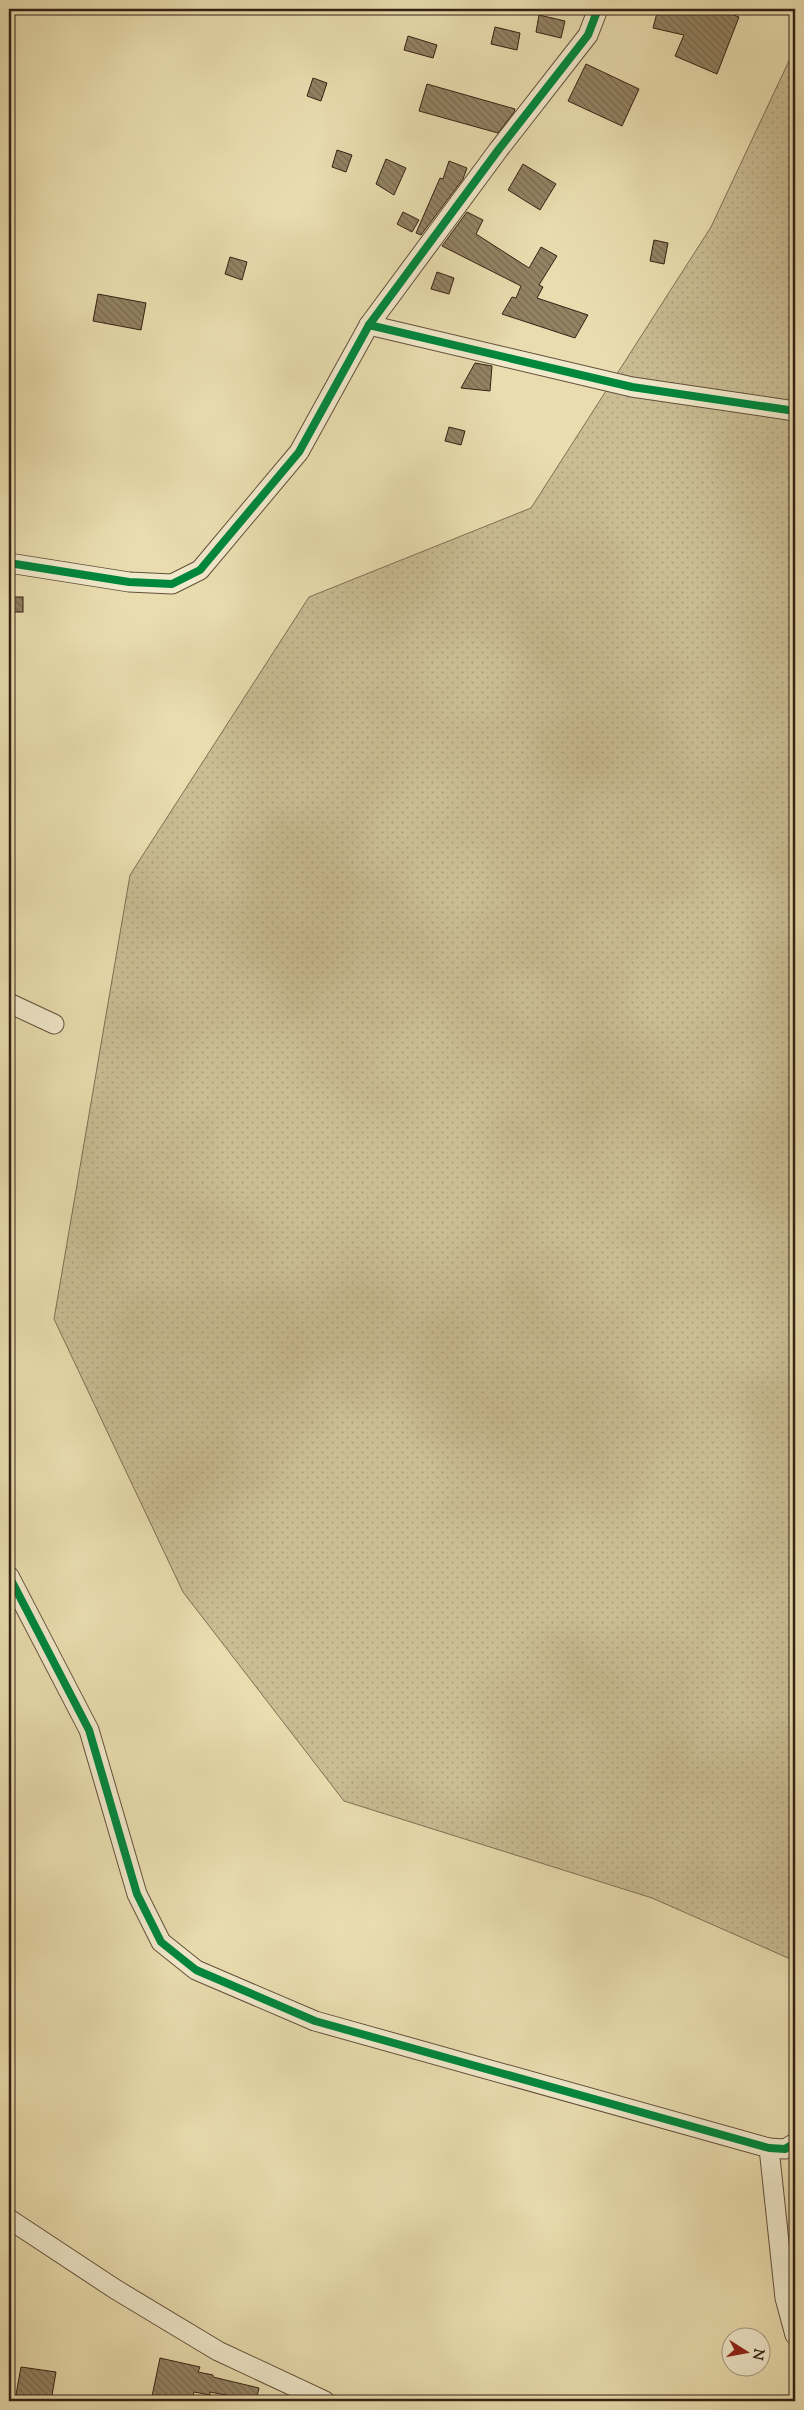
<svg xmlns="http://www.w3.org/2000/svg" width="804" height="2410" viewBox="0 0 804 2410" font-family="'Sorts Mill Goudy',serif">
	<defs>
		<pattern id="grass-dots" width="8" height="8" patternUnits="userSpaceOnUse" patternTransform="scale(1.25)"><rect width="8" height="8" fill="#cabd94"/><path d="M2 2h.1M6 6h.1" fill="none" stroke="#aea27f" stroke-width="1.8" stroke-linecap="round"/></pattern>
		<pattern id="building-back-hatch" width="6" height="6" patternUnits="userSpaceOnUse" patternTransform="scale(1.25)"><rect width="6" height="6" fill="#938364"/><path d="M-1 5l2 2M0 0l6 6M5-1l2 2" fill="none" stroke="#796b51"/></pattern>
	</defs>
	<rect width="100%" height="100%" fill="#e9ddaf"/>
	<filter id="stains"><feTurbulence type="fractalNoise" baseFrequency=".004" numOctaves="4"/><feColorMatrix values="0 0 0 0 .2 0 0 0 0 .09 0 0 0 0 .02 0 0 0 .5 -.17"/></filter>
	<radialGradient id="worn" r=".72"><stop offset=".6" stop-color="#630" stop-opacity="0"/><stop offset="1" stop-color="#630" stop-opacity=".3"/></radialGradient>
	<path fill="url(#grass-dots)" stroke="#806f54" d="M795,48V1961L652,1898L344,1801L183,1592L54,1319L130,875L309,597L531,508L711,227Z"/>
	<g fill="url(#building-back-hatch)" stroke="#352113">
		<path d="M658,9H677L700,14L702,9H717L739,17L717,74L675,56L684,35L653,28Z"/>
		<path d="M539,15L565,21L561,38L536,32Z"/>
		<path d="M495,27L520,33L517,50L491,44Z"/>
		<path d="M408,36L437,45L433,58L404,50Z"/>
		<path d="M586,64L639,89L622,126L568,101Z"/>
		<path d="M313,78L327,83L321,101L307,96Z"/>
		<path d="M427,84L515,109L514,112L498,133L419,111Z"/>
		<path d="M337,150L352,155L346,172L332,167Z"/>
		<path d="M386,159L406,168L394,195L376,184Z"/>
		<path d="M449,161L467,168L463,179L421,235L416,233L440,178L443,179Z"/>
		<path d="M523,164L556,184L540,210L508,190Z"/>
		<path d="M403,212L419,220L412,232L397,224Z"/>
		<path d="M467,212L483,220L476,234L529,268L541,247L557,256L539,285L543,287L537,298L588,315L575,338L502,314L512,297L516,298L521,286L442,246Z"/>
		<path d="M654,240L668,243L664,264L650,261Z"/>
		<path d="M230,257L247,262L242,280L225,274Z"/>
		<path d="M437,272L454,278L449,294L431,289Z"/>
		<path d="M98,294L146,303L141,330L93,321Z"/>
		<path d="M475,363L492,366L490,391L461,388Z"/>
		<path d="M449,427L465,431L461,445L445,441Z"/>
		<rect x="9" y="597" width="14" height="15"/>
		<path d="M160,2358L200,2367L198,2372L213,2375V2377L259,2388L256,2401L210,2392V2395L194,2392L192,2401H151Z"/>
		<path d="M21,2367L56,2372L51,2401L15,2400Z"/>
	</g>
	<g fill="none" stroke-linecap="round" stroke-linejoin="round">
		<g stroke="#62503a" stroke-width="21">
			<g id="minor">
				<path d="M369,325L632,387L795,411"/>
				<path d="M9,563L129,582L172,584L200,570L299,452L369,325L499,149L588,35L598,9"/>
				<path d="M9,1003L54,1024"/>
				<path d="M9,1576L89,1730L137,1894L161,1942L196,1970L315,2021L769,2148L785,2149L795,2143"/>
				<path d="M769,2148L785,2298L795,2335"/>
				<path d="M9,2219L115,2289L218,2351L325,2401"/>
			</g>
		</g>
		<use href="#minor" stroke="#f1e9cb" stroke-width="19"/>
		<g stroke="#f1e9cb" stroke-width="11">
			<g id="cycleway">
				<path d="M369,325L632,387L795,411"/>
				<path d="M9,563L129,582L172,584L200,570L299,452L369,325L499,149L588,35L598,9"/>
				<path d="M9,1576L89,1730L137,1894L161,1942L196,1970L315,2021L769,2148L785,2149L795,2143"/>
			</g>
		</g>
		<use href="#cycleway" stroke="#00873e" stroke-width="8"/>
	</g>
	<rect width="804" height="2410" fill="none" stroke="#e9ddaf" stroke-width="30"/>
	<rect x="10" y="10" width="784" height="2390" fill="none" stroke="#352113" stroke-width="2.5"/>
	<rect x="15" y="15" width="774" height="2380" fill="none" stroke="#352113"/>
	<g transform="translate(746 2352) rotate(101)"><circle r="24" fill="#f1e9cb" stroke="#a69981"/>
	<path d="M0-4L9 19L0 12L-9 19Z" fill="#8f2418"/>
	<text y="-8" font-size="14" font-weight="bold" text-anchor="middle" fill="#352113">N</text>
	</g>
	<rect width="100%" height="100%" filter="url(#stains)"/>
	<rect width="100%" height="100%" fill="url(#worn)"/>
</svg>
